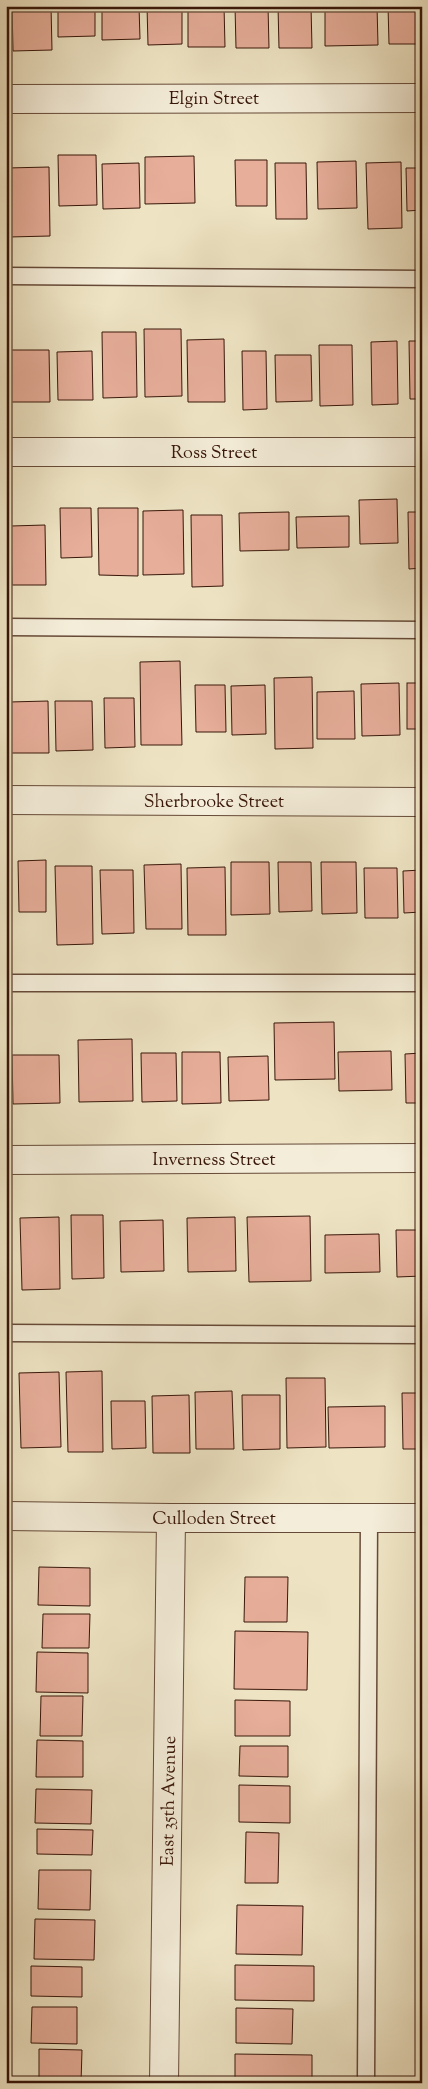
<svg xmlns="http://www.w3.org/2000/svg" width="428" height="2089" viewBox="0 0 428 2089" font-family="'Sorts Mill Goudy',serif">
	<rect width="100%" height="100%" fill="#eee4c4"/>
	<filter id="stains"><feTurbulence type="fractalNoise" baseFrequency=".004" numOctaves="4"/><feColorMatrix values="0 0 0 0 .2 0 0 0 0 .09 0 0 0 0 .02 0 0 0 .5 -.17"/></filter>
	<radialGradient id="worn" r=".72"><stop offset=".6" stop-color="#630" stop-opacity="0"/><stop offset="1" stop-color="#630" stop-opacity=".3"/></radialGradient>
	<g fill="#e7ae9a" stroke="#381609">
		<path d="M12,6H51L52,50L13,51Z"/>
		<path d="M58,6H95V36L58,37Z"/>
		<path d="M102,6H139L140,39L102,40Z"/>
		<path d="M147,6H182V44L148,45Z"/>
		<path d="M188,6H224L225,47H188Z"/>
		<path d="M235,6H268L269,48H236Z"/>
		<path d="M278,6H311L312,48H279Z"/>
		<path d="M325,6H377L378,45L325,46Z"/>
		<path d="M388,6H422V44H389Z"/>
		<path d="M58,155H96L97,205L59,206Z"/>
		<path d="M194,156L195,203L145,204V157Z"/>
		<path d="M235,160H267V206H236Z"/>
		<path d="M356,161L357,208L318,209L317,162Z"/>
		<path d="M401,162L402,228L368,229L366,163Z"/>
		<path d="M139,163L140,208L103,209L102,164Z"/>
		<path d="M275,163H306L307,219H276Z"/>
		<path d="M49,167L50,236L9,237L7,168Z"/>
		<path d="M406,168H422V210L407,211Z"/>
		<path d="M144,329H181L182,396L145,397Z"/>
		<path d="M102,332H136L137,397L103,398Z"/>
		<path d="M224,339L225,402H188L187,340Z"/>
		<path d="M397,341L398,404L372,405L371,342Z"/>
		<path d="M409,341H422V399H410Z"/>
		<path d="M319,345H352L353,405L320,406Z"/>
		<path d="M10,350H49L50,402H11Z"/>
		<path d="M92,351L93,400H58L57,352Z"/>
		<path d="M242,351H266L267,409L243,410Z"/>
		<path d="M275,355H311L312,401L276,402Z"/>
		<path d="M397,499L398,543L360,544L359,500Z"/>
		<path d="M60,508H91L92,557L61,558Z"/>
		<path d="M98,508H138V576L99,575Z"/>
		<path d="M183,510L184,574L143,575V511Z"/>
		<path d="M289,512V550L240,551L239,513Z"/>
		<path d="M408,512H422V568L409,569Z"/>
		<path d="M191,515H222L223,586L192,587Z"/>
		<path d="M349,516V547L297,548L296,517Z"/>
		<path d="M45,525L46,585H12L11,526Z"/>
		<path d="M180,661L182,745H141L140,662Z"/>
		<path d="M312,677L313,748L275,749L274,678Z"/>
		<path d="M399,683L400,735L362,736L361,684Z"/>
		<rect x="407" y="683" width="15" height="46"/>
		<path d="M195,685H225L226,732H196Z"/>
		<path d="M265,685L266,734L232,735L231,686Z"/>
		<path d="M354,691L355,739H317V692Z"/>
		<path d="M104,698H134L135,747L105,748Z"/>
		<path d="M48,701L49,753H10L9,702Z"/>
		<path d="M55,701H92L93,750L56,751Z"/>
		<path d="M46,860V912H19L18,861Z"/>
		<path d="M231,862H269L270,914L231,915Z"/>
		<path d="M278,862H311L312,911L279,912Z"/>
		<path d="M321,862H356L357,913L322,914Z"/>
		<path d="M181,864L182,929H146L144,865Z"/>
		<path d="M55,866H92L93,944L57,945Z"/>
		<path d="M225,867L226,935H188L187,868Z"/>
		<path d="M364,868H397L398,918H365Z"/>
		<path d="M100,870H133L134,933L102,934Z"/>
		<path d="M422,870V912L404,913L403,871Z"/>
		<path d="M334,1022L335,1079L275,1080L274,1023Z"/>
		<path d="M132,1039L133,1101L79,1102L78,1040Z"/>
		<path d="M391,1051L392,1090L339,1091L338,1052Z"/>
		<path d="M182,1052H220L221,1103L182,1104Z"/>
		<path d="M141,1053H176L177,1101L142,1102Z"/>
		<path d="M422,1053V1103H406L405,1054Z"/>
		<path d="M12,1055H59L60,1103L13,1104Z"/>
		<path d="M268,1056L269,1100L229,1101L228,1057Z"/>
		<path d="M71,1215H103L104,1278L72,1279Z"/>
		<path d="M310,1216L311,1281L249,1282L247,1217Z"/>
		<path d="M59,1217L60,1289L22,1290L20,1218Z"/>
		<path d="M235,1217L236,1271L188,1272L187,1218Z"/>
		<path d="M163,1220L164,1271L121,1272L120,1221Z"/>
		<path d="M396,1230H422V1276L397,1277Z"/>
		<path d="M379,1234L380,1272L325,1273V1235Z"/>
		<path d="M102,1371L103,1452H68L66,1372Z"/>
		<path d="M59,1372L61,1447L21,1448L19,1373Z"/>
		<path d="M286,1378H325L326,1447L287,1448Z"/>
		<path d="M232,1391L234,1449H196L195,1392Z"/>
		<path d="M402,1393H422V1449H403Z"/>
		<path d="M189,1395L190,1453H153L152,1396Z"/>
		<path d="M242,1395H280V1449L243,1450Z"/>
		<path d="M111,1401H145L146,1448L112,1449Z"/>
		<path d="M385,1406V1447L329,1448L328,1407Z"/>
		<path d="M39,1567L90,1568V1606L38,1605Z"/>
		<path d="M245,1577H288L287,1622H244Z"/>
		<path d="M43,1614H90L89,1648H42Z"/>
		<path d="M235,1631L308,1632L307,1690L234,1689Z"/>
		<path d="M37,1652L88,1653V1693L36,1692Z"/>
		<path d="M41,1696H83L82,1736H40Z"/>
		<path d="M235,1700L290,1701V1736H235Z"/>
		<path d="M37,1740L83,1741V1777H36Z"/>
		<path d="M240,1746H288V1777L239,1776Z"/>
		<path d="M239,1785L290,1786V1823L239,1822Z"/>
		<path d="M36,1789L92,1790L91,1824L35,1823Z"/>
		<path d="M37,1829L93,1830L92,1855L37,1854Z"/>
		<path d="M246,1832L279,1833L278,1883H245Z"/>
		<path d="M39,1870H91L90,1910L38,1909Z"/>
		<path d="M237,1905L303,1906L302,1955L236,1954Z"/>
		<path d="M35,1919L95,1920L94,1960L34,1959Z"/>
		<path d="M235,1965L314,1966V2001L235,2000Z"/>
		<path d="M31,1966L82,1967V1997L31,1996Z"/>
		<path d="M32,2007H77V2044L31,2043Z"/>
		<path d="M236,2008L293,2009L292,2044L236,2043Z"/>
		<path d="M39,2049L82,2050L81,2083H39Z"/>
		<path d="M235,2054L312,2055V2083H235Z"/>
	</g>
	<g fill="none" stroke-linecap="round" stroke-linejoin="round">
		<g stroke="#664a38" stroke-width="19">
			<g id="service">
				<path d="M6,276L422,279"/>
				<path d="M6,627L422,630"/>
				<path d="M6,983H422"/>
				<path d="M6,1333L422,1335"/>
				<path d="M366,2083L369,1518"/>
			</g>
		</g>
		<g stroke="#664a38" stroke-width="30">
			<g id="minor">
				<path d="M6,99L422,98"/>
				<path d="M6,452H422"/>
				<path d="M6,800L422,802"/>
				<path d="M6,1160L422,1158"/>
				<path d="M6,1516L171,1518H422"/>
				<path d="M164,2083L171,1518"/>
			</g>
		</g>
		<use href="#service" stroke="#f4edd9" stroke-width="16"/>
		<use href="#minor" stroke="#f4edd9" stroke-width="28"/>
	</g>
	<g text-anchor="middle" stroke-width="4" stroke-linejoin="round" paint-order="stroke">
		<g font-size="18" fill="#381609" stroke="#f4edd9">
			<text x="214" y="104">Elgin Street</text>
			<text x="214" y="458">Ross Street</text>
			<text x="214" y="807">Sherbrooke Street</text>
			<text x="214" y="1165">Inverness Street</text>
			<text x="214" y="1524">Culloden Street</text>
			<text transform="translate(168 1801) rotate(-89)" y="6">East 35th Avenue</text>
		</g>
	</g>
	<rect width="428" height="2089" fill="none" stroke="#eee4c4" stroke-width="25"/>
	<rect x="8" y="8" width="413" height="2074" fill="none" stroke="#381609" stroke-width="2.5"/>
	<rect x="12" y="12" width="403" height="2064" fill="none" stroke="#381609"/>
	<rect width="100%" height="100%" filter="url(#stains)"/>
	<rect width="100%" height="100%" fill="url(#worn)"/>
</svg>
